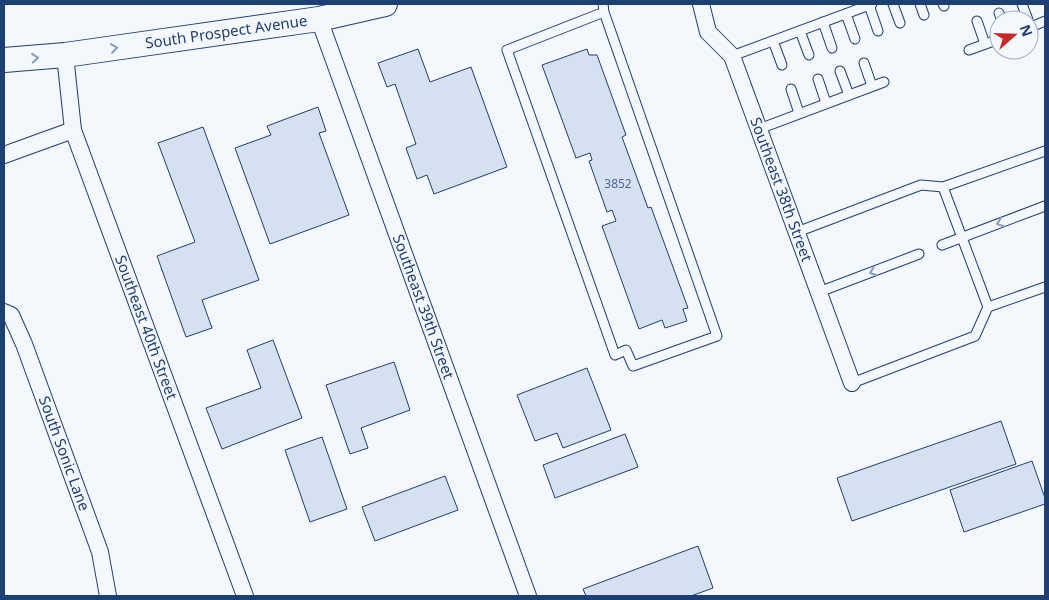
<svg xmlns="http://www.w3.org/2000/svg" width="1049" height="600" viewBox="0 0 1049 600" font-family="'Noto Sans',sans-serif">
	<rect width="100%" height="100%" fill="#f4f7fb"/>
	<g fill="#d5e0f0" stroke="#1d3f73">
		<path d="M418,49L430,82L471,67L507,167L434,194L427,175L417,179L406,148L416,144L395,84L387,87L378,63Z"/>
		<path d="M587,49L589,55H597L626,135L622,137L648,208L651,207L688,308L683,309L687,321L665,328L662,320L639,329L602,226L616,221L612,210L607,212L589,161L592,160L590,153L576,158L542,65Z"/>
		<path d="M318,107L326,131L319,133L349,215L270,244L235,148L271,135L267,126Z"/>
		<path d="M203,127L259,280L202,300L212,328L186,337L157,256L195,242L158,143Z"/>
		<path d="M273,340L302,418L222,449L206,408L261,388L247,350Z"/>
		<path d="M394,362L410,410L361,428L368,448L350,454L326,385Z"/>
		<path d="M587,368L611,430L563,448L557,433L535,441L517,395Z"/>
		<path d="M1001,421L1016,464L852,521L837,478Z"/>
		<path d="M625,434L638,467L555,498L543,465Z"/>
		<path d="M322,437L347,509L310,522L285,450Z"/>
		<path d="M1032,461L1045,498V504L964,532L950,490Z"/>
		<path d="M445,476L458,510L375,541L362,507Z"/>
		<path d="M698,546L713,588L691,596H586L583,589Z"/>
	</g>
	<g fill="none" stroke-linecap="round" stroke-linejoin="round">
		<g stroke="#1d3f73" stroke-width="11">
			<g id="service">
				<path d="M603,4L604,12L717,336L633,366L626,350L615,355L507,50L604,12"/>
				<path d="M893,4L900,23"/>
				<path d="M920,4L924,15"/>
				<path d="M943,4L944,6"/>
				<path d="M1022,4L1028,20"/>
				<path d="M869,5L878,31"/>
				<path d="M999,13L1002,20"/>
				<path d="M846,14L855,39"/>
				<path d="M977,21L985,44"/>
				<path d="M823,22L832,48"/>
				<path d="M1029,28L1045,21"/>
				<path d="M800,31L809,55"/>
				<path d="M773,41L782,65"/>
				<path d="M969,50L999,39"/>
				<path d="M732,56L872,4"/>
				<path d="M864,63L872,86"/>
				<path d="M840,71L849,95"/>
				<path d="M818,79L826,103"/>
				<path d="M791,89L799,113"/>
				<path d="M759,129L884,82"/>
				<path d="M1045,151L943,187L988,307L1045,287"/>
				<path d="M797,232L921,185L943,187"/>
				<path d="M942,245L1045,206"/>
				<path d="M819,292L919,254"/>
				<path d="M852,383L975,336L988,307"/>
			</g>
		</g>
		<g stroke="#1d3f73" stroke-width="18">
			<g id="minor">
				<path id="s1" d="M701,4L708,32L732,56L852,383"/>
				<path id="s2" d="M319,19L528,596"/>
				<path id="s3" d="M65,55L73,130L245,596"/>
				<path d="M4,155L73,130"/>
				<path id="s4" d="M4,312L11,315L24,344L100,552L108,596"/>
			</g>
		</g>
		<g stroke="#1d3f73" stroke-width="26">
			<g id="secondary">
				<path id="s5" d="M4,60L65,55L319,19L385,4"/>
			</g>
		</g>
		<use href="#service" stroke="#f4f7fb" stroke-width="9"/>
		<use href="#minor" stroke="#f4f7fb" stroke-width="16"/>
		<use href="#secondary" stroke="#f4f7fb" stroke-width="24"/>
	</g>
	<defs><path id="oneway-chevron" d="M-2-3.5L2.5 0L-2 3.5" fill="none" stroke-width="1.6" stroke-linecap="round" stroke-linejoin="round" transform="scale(1.25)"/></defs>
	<g stroke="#889bb7">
		<use href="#oneway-chevron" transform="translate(114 48) rotate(-8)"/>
		<use href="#oneway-chevron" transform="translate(35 58) rotate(-5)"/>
		<use href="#oneway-chevron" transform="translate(1000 223) rotate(159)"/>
		<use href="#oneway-chevron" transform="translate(873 272) rotate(159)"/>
	</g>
	<g text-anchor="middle" stroke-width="4" stroke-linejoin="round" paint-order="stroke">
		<g font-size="12" fill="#4b6792">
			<text x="618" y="188">3852</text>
		</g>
		<g font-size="15" fill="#1d3f73" stroke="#f4f7fb">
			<text dy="5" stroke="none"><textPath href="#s5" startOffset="224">South Prospect Avenue</textPath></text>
			<text dy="5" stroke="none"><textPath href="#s1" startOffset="205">Southeast 38th Street</textPath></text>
			<text dy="5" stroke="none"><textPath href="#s2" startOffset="306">Southeast 39th Street</textPath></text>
			<text dy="5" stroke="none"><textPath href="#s3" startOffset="286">Southeast 40th Street</textPath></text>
			<text dy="5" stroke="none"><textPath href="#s4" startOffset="156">South Sonic Lane</textPath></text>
		</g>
	</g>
	<rect width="1049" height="600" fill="none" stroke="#1d3f73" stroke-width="10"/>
	<g transform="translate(1014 35) rotate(70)"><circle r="24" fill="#f4f7fb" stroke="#9eadc5"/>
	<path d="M0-4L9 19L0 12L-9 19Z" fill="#c62828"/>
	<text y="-8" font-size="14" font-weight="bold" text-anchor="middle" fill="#1d3f73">N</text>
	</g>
</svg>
